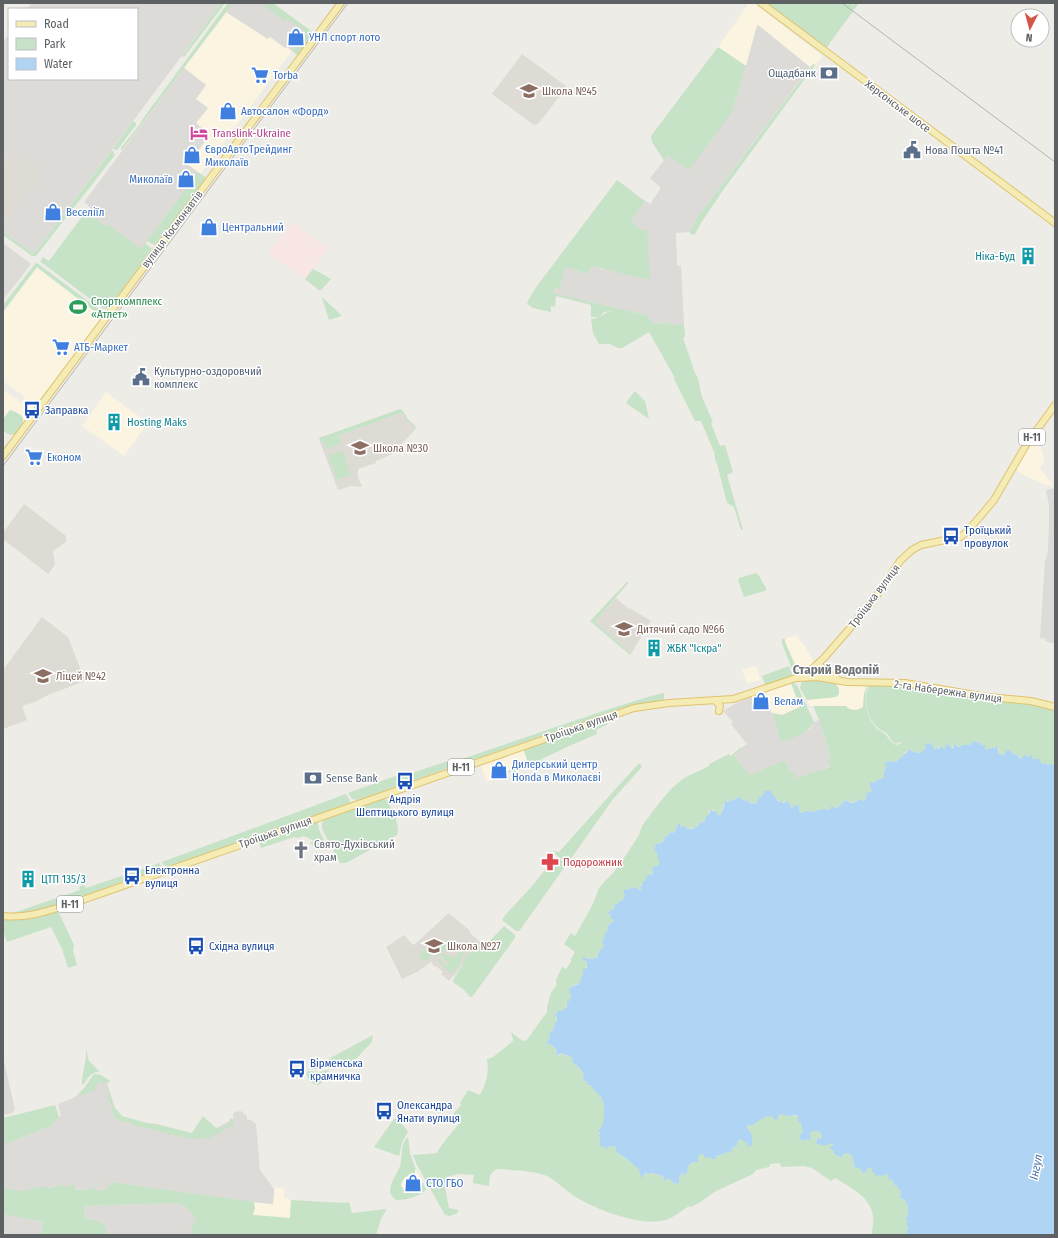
<svg xmlns="http://www.w3.org/2000/svg" width="1058" height="1238" viewBox="0 0 1058 1238" font-family="'Fira Sans Condensed',sans-serif">
	<rect width="100%" height="100%" fill="#eeece6"/>
	<g fill="#faf4e0">
		<path d="M749,3H754L821,55V58L815,65L813,64L810,67L758,25L756,29L746,66L718,47Z"/>
		<path d="M226,12L267,39L269,36L285,48L286,47L292,51L200,174L188,165L208,137V133L196,123L195,99L197,77L184,68Z"/>
		<path d="M36,267L102,317L14,434L9,435L3,431V391H5L21,402L25,397L3,381V312Z"/>
		<path d="M106,392L148,423L124,456L82,426Z"/>
		<path d="M1036,435L1045,460L1040,469L1054,486L1042,484L1018,472L1016,469L1017,465Z"/>
		<path d="M795,635H797L800,641L804,645L815,664L803,671L796,667L785,642V639Z"/>
		<path d="M757,666L760,680L747,684L742,670Z"/>
		<path d="M802,681L866,684L864,694L863,707L858,710H853L848,709L846,706H810L800,688Z"/>
		<path d="M791,683L800,707L782,715L772,713L765,692Z"/>
		<path d="M523,748L527,760L510,770L500,775L499,778L490,781L486,780L480,764Z"/>
		<path d="M416,1170L423,1183L395,1196L404,1178L408,1174Z"/>
		<path d="M275,1187L284,1189V1197L291,1200L290,1218L253,1215L254,1202L273,1204Z"/>
	</g>
	<g fill="#dddbd8">
		<path d="M32,3H221L34,254L3,232V226L43,173L13,151L3,164V42L9,34V79H137V9H27Z"/>
		<path d="M233,3H261L284,20L287,17L304,31L306,34L292,51L287,47L285,48L270,37L268,39L226,12Z"/>
		<path d="M758,25L810,67L696,219L690,232L676,233L677,266L681,265L684,324L671,325L670,322L654,324L649,319L647,315L553,293L554,288L560,289L565,267L589,274L591,266L605,270L642,230L631,222L645,201L650,204L661,188L650,178L668,155L732,112L746,66L756,29Z"/>
		<path d="M184,68L206,85L196,99L208,108L196,123L208,133V137L188,165L198,172L141,249L108,224L106,227L95,218L96,217L87,210L90,207L84,202Z"/>
		<path d="M3,243L31,264L3,300Z"/>
		<path d="M1055,488V644L1045,641L1046,639L1040,638L1045,560L1046,559L1048,550L1049,522V505L1046,490Z"/>
		<path d="M765,692L781,742L810,729L814,722L819,720L831,758V766L796,779L790,772L785,760L750,776L734,754L747,744L731,724L733,722L723,711L738,702Z"/>
		<path d="M3,1057L15,1109L12,1113L3,1115Z"/>
		<path d="M95,1074H96L107,1084L115,1119L122,1120V1122L133,1123V1125L147,1127L196,1139L233,1119V1114L235,1112L241,1111L247,1116V1120H251L256,1124L260,1170L274,1189L273,1204L251,1202L111,1182L108,1189L96,1191L64,1187L62,1184L48,1188L32,1189L23,1191L7,1190L3,1187V1145L54,1125L53,1121L58,1119V1117L61,1116L58,1104L71,1099L87,1091L93,1083Z"/>
		<path d="M177,1203L187,1209L194,1215L196,1224L194,1235H108L104,1224L96,1220L85,1218L84,1206Z"/>
		<path d="M3,1214L43,1222L41,1235H3Z"/>
	</g>
	<g fill="#dedbd5">
		<path d="M522,54L566,86V88L538,124L534,125L492,94Z"/>
		<path d="M13,151L43,173L3,226V164Z"/>
		<path d="M401,413L415,427L414,431L392,454L376,461V463L358,469V477L362,487L351,486L338,490L320,442Z"/>
		<path d="M24,504L66,536V542L53,551L55,565L48,574L3,539V533Z"/>
		<path d="M616,598L629,609L630,608L651,621L641,637L631,654L595,622Z"/>
		<path d="M42,617L68,637L85,681L48,695L35,702L22,706L27,720L3,729V670Z"/>
		<path d="M449,913L470,931V933L481,943L449,981L441,974L443,972L436,966L435,967L431,962L417,972L402,979L386,947L404,935L413,945L415,944Z"/>
	</g>
	<path fill="#f8e7e5" d="M293,222L328,249L305,279L269,254V252Z"/>
	<g fill="#c6e2c7">
		<path d="M221,3H225L184,57L182,56Z"/>
		<path d="M228,3H233L122,150H121V148L140,124L142,120Z"/>
		<path d="M261,3H273L311,31L313,34L312,37L298,55L292,51L306,34L304,31L287,18L284,21Z"/>
		<path d="M765,3H849L853,5L855,3H859L827,47L825,48Z"/>
		<path d="M718,47L746,66L732,112L689,170L668,155L664,160L652,142L651,136Z"/>
		<path d="M813,64L815,65L721,193L701,223L695,234L691,235L690,232L696,219Z"/>
		<path d="M133,121L136,123V125L117,150L113,149Z"/>
		<path d="M112,150L114,153L115,155L36,256H32L3,235V232L34,254Z"/>
		<path d="M198,172L205,177V180L158,244L154,245L147,241Z"/>
		<path d="M617,180L645,201L631,222L642,230H647L650,280L591,266L589,274L565,267L560,289L554,288L553,293L647,315L649,319L654,324L670,322L671,325L684,324L685,337L683,338L695,373L698,378L702,397L713,422L711,423L720,446L725,445L733,472L727,475L743,530H741L734,507L727,503L717,463H716L714,452L701,421H695L674,379L675,378L649,332L622,348H618L610,344H599L593,333L591,319C601,318 603,313 611,311L604,312L599,317H591V305L556,296L555,307L551,306V312L533,308L527,304L529,299L537,286Z"/>
		<path d="M87,210L96,217L95,218L106,227L108,224L141,249L145,243L152,249L109,308L106,309L102,308L41,262L42,257L49,261Z"/>
		<path d="M37,263L100,310L102,312V317L37,267L3,312V305L35,264Z"/>
		<path d="M313,269L331,279L320,291L305,279Z"/>
		<path d="M322,298H323L341,315V316L329,320Z"/>
		<path d="M634,392H636L645,401L649,419L626,403Z"/>
		<path d="M400,409L402,410L408,419L416,427L414,431V427L401,413L329,439L339,436L341,444L326,449L323,441L320,442L319,438Z"/>
		<path d="M10,410C14,411 16,412 19,414C21,416 23,416 23,419C24,423 16,435 12,435C8,435 5,432 3,430V419Z"/>
		<path d="M342,450L351,475L337,480L328,455Z"/>
		<path d="M756,573L758,574L767,590L744,597L738,580L739,578Z"/>
		<path d="M627,582H629L595,622L631,654L630,655L590,621Z"/>
		<path d="M782,639H785V642L796,667L800,666L803,671L794,675L782,643Z"/>
		<path d="M789,666L793,676L768,684H765L762,676Z"/>
		<path d="M806,679L835,682L839,689V694L836,697L807,700L800,688L802,681Z"/>
		<path d="M791,683H794L797,685L814,722C806,735 794,738 781,742L772,713L782,715L800,707Z"/>
		<path d="M869,685H904L1030,704L1055,709V766L1052,765H1047L1045,763L1044,764H1041L1039,759H1033L1032,755L1029,757L1024,756L1022,759L1018,757L1017,753L1016,755L1014,753L1013,755L1010,750L1006,753L1005,754L1002,755L998,753L999,749L997,747H996L994,749L993,748L991,749L989,748L987,750H985V745H981L978,741C972,742 961,752 955,743L952,749L950,748L949,745L947,744L944,751L940,746L935,749L933,748L931,743L926,745L925,749L920,753L914,752L911,749L904,753L902,758H900L896,762L889,761L885,763V766L887,767L884,771V777L881,779V780H879L869,785L872,791L870,793H866L867,794L865,798L866,799L863,801L859,799C852,806 852,801 845,800C841,804 840,808 833,808L832,806L830,810H824L821,809L813,812L810,811L809,812L807,810L801,813L799,811L800,807L797,806L795,803L793,808H791L790,804L787,803L785,800L783,803C776,799 775,799 771,791L765,792L762,796L759,797L757,802L755,804L749,803V801L743,800L740,797L728,802L727,800L723,806L721,814L718,815L714,810L711,811V810L709,811V815L706,817L704,822L699,823L698,826L694,828L686,829L685,827H681L680,826L681,825H677L674,833L670,832L668,836L664,837L665,839L663,840L662,843L658,844L656,843L655,846L658,854V858L660,860V863L658,867L655,866L653,869H651L653,873L651,875H648L646,877V880L643,881L642,885L640,886L642,890H639L636,887H633L628,890H623L625,896L622,901H619L618,904H615L614,905L615,908L606,913L610,914L614,921L610,923L609,925L607,926L608,929L606,932L605,936L603,941L604,946L599,951L597,958L587,959L585,957L583,960L587,962C588,968 582,977 579,984L572,986L571,988H569C570,995 573,997 567,1003V1006L564,1008L563,1012L557,1011L555,1015L557,1020L555,1023V1025L554,1026V1029L550,1032L551,1037L548,1039L547,1042C553,1046 557,1049 556,1056C563,1052 567,1056 573,1058L572,1063C578,1066 585,1073 583,1080L588,1083V1085L592,1086L599,1094L604,1104V1121L602,1128L599,1131L600,1137L599,1139L601,1143L600,1145L608,1148L609,1147L614,1146L616,1147V1152L635,1165L643,1175C650,1171 655,1175 663,1176V1179L665,1180L667,1179L672,1180L673,1183L676,1184L679,1183V1178L681,1174L682,1173L684,1175L687,1173C686,1162 691,1166 696,1160C698,1158 699,1156 700,1154H703L705,1157H709L711,1159H714C717,1155 721,1156 725,1152L728,1153L732,1150V1148L737,1146L738,1141L741,1139L746,1141L749,1147L753,1144L752,1141V1135L747,1127L748,1125C756,1123 760,1118 768,1116C771,1115 775,1116 778,1116L780,1114L798,1116L803,1128L802,1133L800,1137L802,1141L807,1139L811,1140L810,1132C815,1131 823,1129 822,1138L820,1139L817,1138L816,1140L818,1144L827,1145L832,1143L833,1145L831,1146C834,1151 838,1154 840,1159L844,1154L848,1153L853,1157L854,1167L860,1169L864,1174L866,1172L868,1168H872V1172C877,1175 881,1177 887,1174L889,1176V1179L892,1180L894,1185L898,1186L897,1189L901,1190L900,1197C906,1203 909,1202 908,1214L905,1218L908,1221L906,1225L908,1228L906,1235H872C872,1229 874,1222 873,1216C870,1196 851,1188 835,1178L831,1181L812,1168L804,1166L781,1167L780,1163L770,1164L769,1167L756,1170L753,1174L714,1192L702,1201L691,1207L689,1206C681,1211 673,1218 665,1220C640,1227 595,1209 574,1196C565,1190 557,1181 547,1176C535,1171 512,1170 498,1169C490,1171 489,1178 489,1186L473,1183L474,1175L456,1174L455,1175L446,1177L447,1180L444,1183L449,1208L458,1210V1213L449,1216L445,1215L417,1165L413,1155L437,1153C443,1141 454,1132 461,1120L453,1114L461,1105L460,1103L468,1090L480,1095C487,1081 489,1074 487,1059L493,1057L513,1041V1039L511,1032L521,1040L526,1041L547,1012V1007L551,993L556,986V980L562,967L566,969L571,962V959L575,952L564,944L571,933L575,936L592,906L599,888L604,882L613,873L622,861L639,835L642,826L659,803L672,788L684,778L709,766V764L729,754L731,756L740,748H741L747,744L734,755L750,775L785,760L790,772H793L796,778L830,767L829,758L831,757L819,720L813,706H846C850,711 858,711 863,707L864,694L867,686C864,701 866,717 877,729C879,731 883,732 885,734C889,738 891,743 896,745L902,743L901,742L895,744C891,741 889,735 885,732C883,731 881,731 879,729C867,719 863,699 869,685Z"/>
		<path d="M664,693V699L660,701L633,706L605,714L464,763L461,762L459,760L606,710L651,696Z"/>
		<path d="M605,721H606L608,724L596,730L597,734L569,746L513,773L511,771L499,778L500,775L510,770L527,760L523,748Z"/>
		<path d="M454,759L456,762L454,766L358,800L352,799L348,793L407,772L409,774Z"/>
		<path d="M639,763L642,766L641,768L613,799L570,860C563,862 557,856 553,852V851L559,852Z"/>
		<path d="M346,794L350,801L349,803L181,862L167,866H165L162,862Z"/>
		<path d="M381,798L385,799L388,802C392,810 401,827 397,835L346,863H340L322,829V823L325,818Z"/>
		<path d="M316,822L318,823L319,829V830L324,840C321,846 315,848 310,843L314,841C310,839 308,837 304,836L298,838L294,837L261,848L259,843V842Z"/>
		<path d="M555,857L565,862L566,865L520,930L519,931H516L502,920L507,913L534,884Z"/>
		<path d="M160,863L161,867L159,869L49,908L28,913L10,914L80,890L79,888L82,885L85,886L86,888Z"/>
		<path d="M58,911L74,945L73,951L77,965L68,968L62,949L51,927L7,942L3,930V919C23,922 39,917 58,911Z"/>
		<path d="M504,926L515,935V938L472,997H470L464,990L453,982L454,978L461,969L451,979L463,965V962L471,950L476,947L478,948L481,943L485,946Z"/>
		<path d="M447,939L452,941L453,943L448,946L439,956L431,955L428,960H424L420,957L419,955L424,950L433,949L437,944L442,945Z"/>
		<path d="M458,946L461,947L465,954L462,956L461,964L456,968L453,973L449,972L437,960L439,958L444,965H448L449,963L442,957V954H444L454,958L459,954L457,949Z"/>
		<path d="M373,1035L372,1042L349,1066H337L315,1069H310Z"/>
		<path d="M86,1049L89,1061L100,1072C91,1071 88,1078 83,1085L82,1084C82,1072 87,1061 86,1049Z"/>
		<path d="M328,1070L329,1071L322,1082L319,1085C312,1085 308,1080 306,1074L308,1071L320,1072Z"/>
		<path d="M95,1074L101,1075L110,1081L107,1084L115,1108L122,1116L147,1123L156,1124L192,1133L203,1116L216,1128C223,1127 229,1127 230,1119L232,1118L234,1126L221,1130L222,1133L218,1134L212,1135L211,1138C206,1138 200,1139 195,1139C174,1137 154,1128 132,1125V1123L122,1122V1120L115,1119L108,1096H109L107,1087H108L106,1082L102,1084L101,1081L97,1083L98,1085L95,1086L97,1090L76,1097L85,1087L93,1075Z"/>
		<path d="M55,1105L59,1117L58,1119L53,1122L54,1125L3,1145V1118Z"/>
		<path d="M394,1119H396L404,1126L408,1132L402,1143L399,1156L374,1147Z"/>
		<path d="M408,1137L410,1153L416,1170H415V1174C408,1173 402,1179 401,1186L404,1190H406L418,1184V1181L419,1180L421,1183H423L426,1190C418,1197 406,1200 396,1200C393,1198 390,1194 390,1190C391,1181 397,1174 400,1166C403,1157 400,1143 408,1137Z"/>
		<path d="M111,1182L254,1202L255,1208L253,1215L290,1218L291,1200L345,1203L349,1202L352,1213L387,1209L381,1219L376,1235H192L193,1234L191,1225L196,1224C194,1213 188,1208 177,1203L84,1206L85,1218L96,1220L104,1224L108,1235H41L43,1222L3,1214V1187L5,1186L7,1190L12,1188L13,1190L23,1191L42,1186L43,1188L45,1187L49,1188L62,1184L64,1187L73,1184L75,1189L85,1190L96,1188V1191L108,1189L107,1186L110,1185Z"/>
	</g>
	<path fill="#b0d5f4" d="M974,741L976,742L978,741L981,745H985V750H986L989,748L991,749L993,747L994,749L996,747H998V753L1002,755L1005,754L1006,751L1010,750L1013,755L1014,753L1016,755L1017,753L1018,757L1021,759L1025,754L1027,757L1032,755L1033,759H1039L1042,764H1044L1045,762L1047,765L1052,764L1055,766V1235H906L908,1228L906,1224L908,1221L905,1218L908,1214C909,1207 907,1200 900,1198L901,1190L897,1189L898,1186L894,1185L892,1180L888,1179L889,1176L887,1174L883,1176L879,1175L876,1177L875,1174L872,1172V1168H868L866,1172L864,1174L860,1169L854,1167L853,1157L848,1153L844,1154L840,1159L839,1156L834,1154V1151L831,1149L830,1147L833,1145L832,1143C827,1146 821,1146 816,1143L817,1138L821,1139L822,1136C820,1129 815,1131 810,1132L811,1139V1141L807,1139L802,1141L799,1136L802,1133C803,1129 802,1122 798,1121V1116L795,1115L788,1116L780,1114L778,1116V1120L774,1119L772,1116C765,1115 758,1121 753,1125H748L747,1127L752,1135V1141L753,1143L751,1146L747,1147L748,1144L741,1139L738,1141L737,1146L734,1147L732,1148V1151L717,1156L715,1159H711L709,1157L705,1158L703,1154H700L698,1157V1162H693L688,1166L687,1173L684,1175L682,1173L681,1174L679,1178V1183L676,1184L673,1183L672,1180L667,1179L664,1181L663,1176L652,1173L650,1174L646,1173L640,1178C640,1176 641,1174 640,1172C639,1167 620,1154 616,1152V1147L614,1146L609,1147L607,1149L604,1147L600,1146C601,1141 598,1138 600,1133L598,1131C605,1126 604,1114 604,1106C604,1103 602,1100 601,1097L595,1091L592,1086L588,1085V1083L583,1080C585,1073 578,1065 572,1063L573,1058C567,1056 562,1051 556,1056C558,1048 553,1046 547,1043L548,1039L550,1038V1032L554,1029V1026L555,1025V1023L557,1020V1017L554,1016L556,1014L557,1011H563L564,1008L567,1007V1002L569,1001L571,995L568,989L571,988L572,986H574L579,984L583,974L582,970L587,968V962L583,960V957H585L587,959L597,958L599,951L604,946L602,942L606,932L608,929L607,926L609,925L610,923L614,921L611,918L610,914L606,913L615,908L614,905L615,904H618L619,901H622L625,896L623,890C630,890 631,887 636,887L639,890H642L640,887L642,885L643,881L646,880V877L648,875H651L653,873L651,868L653,869L654,866H658L660,861L658,859L657,852L654,850L656,843L658,844L662,843L663,841L665,839L664,837L668,836L670,832L674,833L678,824H681L680,826L681,827L685,826L686,828L692,829L698,826L699,823L704,822L706,817L710,813V810L712,811H715L718,815L721,814L726,800L728,802L740,797L743,800L749,801V803L755,804L757,802L759,797L762,796L765,791H771L773,795L776,798L778,801L784,803L786,800L787,803L790,804L791,808H793L794,804H795L797,806H800L799,811L801,813L807,810L809,812L810,811L813,812L821,809L830,810L831,806C837,811 842,804 845,800C852,802 851,806 860,799L864,801L866,799L865,798L867,794L866,793L870,792L872,791L869,784L871,782L873,783L879,779L881,780V779L884,777V771L887,767L885,766V763L889,761L896,762L900,758H902C903,753 907,753 910,749L914,752L920,753L925,749L926,744L931,743L934,749L939,748L941,746L944,750L947,743L952,749L954,747V743L957,746L960,747L962,745H969Z"/>
	<g fill="none" stroke-linecap="round" stroke-linejoin="round">
		<g stroke="#dfc36e" stroke-width="8">
			<g id="major">
				<path d="M761,3L1055,223"/>
				<path d="M3,456L341,3"/>
				<path d="M818,664L828,673L839,680"/>
				<path d="M797,678L817,677L847,682L905,683L987,697L1031,701L1055,707"/>
				<path d="M715,700L720,706L719,711"/>
				<path d="M3,916C28,919 50,910 74,903L634,708L669,703L733,699L796,678L813,668L824,658L851,627L877,595L900,561L912,550L921,545L960,537L967,532L994,500L1026,445L1055,405"/>
			</g>
		</g>
		<use href="#major" stroke="#f5ecb5" stroke-width="6"/>
		<g stroke="#b4b5b5" stroke-width="1">
			<path d="M842,3L1055,162"/>
			<path d="M3,466L348,3"/>
		</g>
	</g>
	<defs>
		<g id="shop-bare" transform="scale(1.38)"><path d="M-5-2.5h2.3a2.7 3.5 0 0 1 5.4 0H5L5.5 6h-11ZM-1.5-2.5h3a1.5 2.3 0 0 0-3 0Z" fill="#3f7fe0" stroke="#fff" stroke-width="2.5" paint-order="stroke"/></g>
		<g id="bank-bare" transform="scale(1.38)"><path d="M-6-4H6V4H-6ZM0-2.3a2.3 2.3 0 1 0 0 4.6a2.3 2.3 0 1 0 0-4.6Z" fill="#5c6f8a" stroke="#fff" stroke-width="2.5" paint-order="stroke"/></g>
		<g id="supermarket-bare" transform="scale(1.38)"><path d="M-6-5.5h2.5l.6 2H6L4.5 2H-2.5L-4.4-4H-6ZM-1.5 3.2a1.3 1.3 0 1 0 .1 0ZM3 3.2a1.3 1.3 0 1 0 .1 0Z" fill="#3f7fe0" stroke="#fff" stroke-width="2.5" paint-order="stroke"/></g>
		<g id="school-bare" transform="scale(1.38)"><path d="M0-5L7-2L0 1L-7-2ZM-4 1L0 2.5L4 1V4Q0 6-4 4Z" fill="#8d6e63" stroke="#fff" stroke-width="2.5" paint-order="stroke"/></g>
		<g id="hotel-bare" transform="scale(1.38)"><path d="M-6-4.5h1.5V1H6V5H4.5V3h-9V5H-6ZM-4 0a1.8 1.8 0 1 1 3.6 0ZM.5 0V-2.5h3Q6-2.5 6 0Z" fill="#d1479c" stroke="#fff" stroke-width="2.5" paint-order="stroke"/></g>
		<g id="civic-bare" transform="scale(1.38)"><path d="M-.6-6.5H3V-4.5H.6V-3L4-1V1h2V6H-6V1h2V-1L-.6-3ZM-1.2 2.5V6h2.4V2.5Z" fill="#5c6f8a" stroke="#fff" stroke-width="2.5" paint-order="stroke"/></g>
		<g id="building-bare" transform="scale(1.38)"><path d="M-4-6H4V6H1V3H-1V6H-4ZM-2.5-4.3h1.7v1.8h-1.7ZM.8-4.3h1.7v1.8H.8ZM-2.5-1h1.7V.8h-1.7ZM.8-1h1.7V.8H.8Z" fill="#0f9aa8" stroke="#fff" stroke-width="2.5" paint-order="stroke"/></g>
		<g id="stadium-bare" transform="scale(1.38)"><path d="M0-5a6.5 5 0 1 0 0 10a6.5 5 0 1 0 0-10ZM-3.5-1.8h7v3.6h-7Z" fill="#2e9e5b" stroke="#fff" stroke-width="2.5" paint-order="stroke"/></g>
		<g id="bus-bare" transform="scale(1.38)"><path d="M-5-6H5V4H4V6H2V4H-2V6H-4V4H-5ZM-3.5-4V0h7V-4ZM-3.5 1.2v1.5H-2V1.2ZM2 1.2v1.5H3.5V1.2Z" fill="#1a4fb4" stroke="#fff" stroke-width="2.5" paint-order="stroke"/></g>
		<g id="church-bare" transform="scale(1.38)"><path d="M-1.2-6h2.4v3.5h3.3v2.4h-3.3V6h-2.4V-.1h-3.3v-2.4h3.3Z" fill="#6b7280" stroke="#fff" stroke-width="2.5" paint-order="stroke"/></g>
		<g id="pharmacy-bare" transform="scale(1.38)"><path d="M-2-6h4v4h4v4h-4v4h-4v-4h-4v-4h4Z" fill="#e0444e" stroke="#fff" stroke-width="2.5" paint-order="stroke"/></g>
	</defs>
	<g fill-rule="evenodd">
		<use href="#shop-bare" x="296" y="37"/>
		<use href="#bank-bare" x="829" y="73"/>
		<use href="#supermarket-bare" x="260" y="75"/>
		<use href="#school-bare" x="529" y="91"/>
		<use href="#shop-bare" x="228" y="111"/>
		<use href="#hotel-bare" x="199" y="133"/>
		<use href="#civic-bare" x="912" y="150"/>
		<use href="#shop-bare" x="192" y="155"/>
		<use href="#shop-bare" x="186" y="179"/>
		<use href="#shop-bare" x="53" y="212"/>
		<use href="#shop-bare" x="209" y="227"/>
		<use href="#building-bare" x="1028" y="256"/>
		<use href="#stadium-bare" x="78" y="307"/>
		<use href="#supermarket-bare" x="61" y="347"/>
		<use href="#civic-bare" x="141" y="377"/>
		<use href="#bus-bare" x="32" y="410"/>
		<use href="#building-bare" x="114" y="422"/>
		<use href="#school-bare" x="360" y="448"/>
		<use href="#supermarket-bare" x="34" y="457"/>
		<use href="#bus-bare" x="951" y="536"/>
		<use href="#school-bare" x="624" y="629"/>
		<use href="#building-bare" x="654" y="648"/>
		<use href="#school-bare" x="43" y="676"/>
		<use href="#shop-bare" x="761" y="701"/>
		<use href="#shop-bare" x="499" y="770"/>
		<use href="#bank-bare" x="313" y="778"/>
		<use href="#bus-bare" x="405" y="781"/>
		<use href="#church-bare" x="301" y="850"/>
		<use href="#pharmacy-bare" x="550" y="862"/>
		<use href="#bus-bare" x="132" y="876"/>
		<use href="#building-bare" x="28" y="879"/>
		<use href="#bus-bare" x="196" y="946"/>
		<use href="#school-bare" x="434" y="946"/>
		<use href="#bus-bare" x="297" y="1069"/>
		<use href="#bus-bare" x="384" y="1111"/>
		<use href="#shop-bare" x="413" y="1183"/>
	</g>
	<g text-anchor="middle" stroke-width="3" stroke-linejoin="round" paint-order="stroke">
		<g fill="#fff" stroke="#8e9092" stroke-width="1">
			<rect x="1019" y="429" width="26" height="16" rx="3"/>
			<rect x="448" y="759" width="26" height="16" rx="3"/>
			<rect x="57" y="896" width="26" height="16" rx="3"/>
		</g>
		<g font-size="10" font-weight="bold" fill="#5e6164">
			<text x="1032" y="441">Н-11</text>
			<text x="461" y="771">Н-11</text>
			<text x="70" y="908">Н-11</text>
		</g>
		<g font-size="11" fill="#366cbe" stroke="#fff" text-anchor="start">
			<text x="309" y="41">УНЛ спорт лото</text>
			<text x="273" y="79">Torba</text>
			<text x="241" y="115">Автосалон «Форд»</text>
			<text x="205" y="153">ЄвроАвтоТрейдинг<tspan x="205" dy="13">Миколаїв</tspan></text>
			<text x="173" y="183" text-anchor="end">Миколаїв</text>
			<text x="66" y="216">Веселіїл</text>
			<text x="222" y="231">Центральний</text>
			<text x="74" y="351">АТБ-Маркет</text>
			<text x="47" y="461">Економ</text>
			<text x="774" y="705">Велам</text>
			<text x="512" y="768">Дилерський центр<tspan x="512" dy="13">Honda в Миколаєві</tspan></text>
			<text x="426" y="1187">СТО ГБО</text>
		</g>
		<g font-size="11" fill="#4e5e75" stroke="#fff" text-anchor="start">
			<text x="816" y="77" text-anchor="end">Ощадбанк</text>
			<text x="925" y="154">Нова Пошта №41</text>
			<text x="154" y="375">Культурно-оздоровчий<tspan x="154" dy="13">комплекс</tspan></text>
			<text x="326" y="782">Sense Bank</text>
		</g>
		<g font-size="11" fill="#785e54" stroke="#fff" text-anchor="start">
			<text x="542" y="95">Школа №45</text>
			<text x="373" y="452">Школа №30</text>
			<text x="637" y="633">Дитячий садо №66</text>
			<text x="56" y="680">Ліцей №42</text>
			<text x="447" y="950">Школа №27</text>
		</g>
		<g font-size="11" fill="#5e6164" stroke="#fff">
			<text transform="translate(898 106) rotate(37)" y="4">Херсонське шосе</text>
			<text transform="translate(172 229) rotate(-53)" y="4">вулиця Космонавтів</text>
			<text transform="translate(874 596) rotate(-53)" y="4">Троїцька вулиця</text>
			<text transform="translate(948 691) rotate(8)" y="4">2-га Набережна вулиця</text>
			<text transform="translate(581 726) rotate(-19)" y="4">Троїцька вулиця</text>
			<text transform="translate(275 832) rotate(-19)" y="4">Троїцька вулиця</text>
		</g>
		<g font-size="11" fill="#b23c85" stroke="#fff" text-anchor="start">
			<text x="212" y="137">Translink-Ukraine</text>
		</g>
		<g font-size="11" fill="#0d838f" stroke="#fff" text-anchor="start">
			<text x="1015" y="260" text-anchor="end">Ніка-Буд</text>
			<text x="127" y="426">Hosting Maks</text>
			<text x="667" y="652">ЖБК "Іскра"</text>
			<text x="41" y="883">ЦТП 135/3</text>
		</g>
		<g font-size="11" fill="#27864d" stroke="#fff" text-anchor="start">
			<text x="91" y="305">Спорткомплекс<tspan x="91" dy="13">«Атлет»</tspan></text>
		</g>
		<g font-size="11" fill="#164399" stroke="#fff" text-anchor="start">
			<text x="45" y="414">Заправка</text>
			<text x="964" y="534">Троїцький<tspan x="964" dy="13">провулок</tspan></text>
			<text x="405" y="803" text-anchor="middle">Андрія<tspan x="405" dy="13">Шептицького вулиця</tspan></text>
			<text x="145" y="874">Електронна<tspan x="145" dy="13">вулиця</tspan></text>
			<text x="209" y="950">Східна вулиця</text>
			<text x="310" y="1067">Вірменська<tspan x="310" dy="13">крамничка</tspan></text>
			<text x="397" y="1109">Олександра<tspan x="397" dy="13">Янати вулиця</tspan></text>
		</g>
		<g font-size="11" fill="#5b616d" stroke="#fff" text-anchor="start">
			<text x="314" y="848">Свято-Духівський<tspan x="314" dy="13">храм</tspan></text>
		</g>
		<g font-size="11" fill="#be3a42" stroke="#fff" text-anchor="start">
			<text x="563" y="866">Подорожник</text>
		</g>
		<g font-size="12" font-style="italic" fill="#4f76a5" stroke="#fff">
			<text transform="translate(1036 1167) rotate(-78)" y="4">Інгул</text>
		</g>
		<g font-size="13" font-weight="bold" fill="#6f7276" stroke="#fff">
			<text x="836" y="674">Старий Водопій</text>
		</g>
	</g>
	<rect width="1058" height="1238" fill="none" stroke="#5e6164" stroke-width="8"/>
	<rect x="8" y="8" width="130" height="72" fill="#ffffff" stroke="#bfc0c1"/>
	<rect x="16" y="21" width="20" height="6" fill="#f5ecb5" stroke="#bfc0c1"/>
	<text x="44" y="28" font-size="12" fill="#5e6164">Road</text>
	<rect x="16" y="38" width="20" height="12" fill="#c6e2c7" stroke="#bfc0c1"/>
	<text x="44" y="48" font-size="12" fill="#5e6164">Park</text>
	<rect x="16" y="58" width="20" height="12" fill="#b0d5f4" stroke="#bfc0c1"/>
	<text x="44" y="68" font-size="12" fill="#5e6164">Water</text>
	<g transform="translate(1030 28) rotate(186)"><circle r="19" fill="#ffffff" stroke="#bfc0c1"/>
	<path d="M0-3L7 15L0 10L-7 15Z" fill="#d35647"/>
	<text y="-6" font-size="11" font-weight="bold" text-anchor="middle" fill="#5e6164">N</text>
	</g>
</svg>
